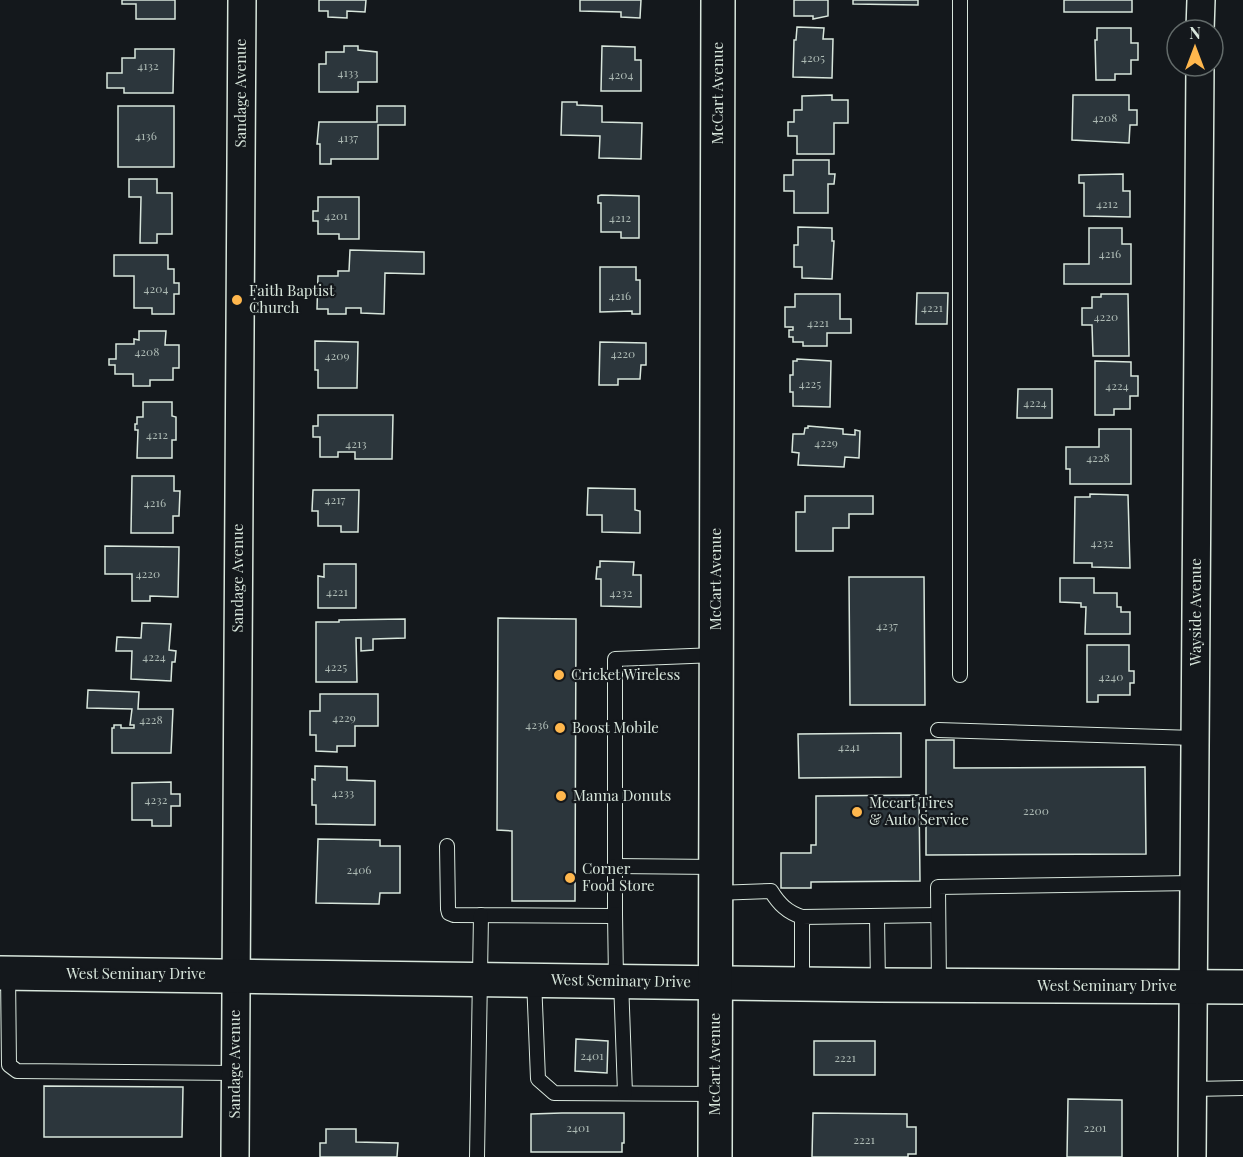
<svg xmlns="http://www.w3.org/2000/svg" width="1243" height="1157" viewBox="0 0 1243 1157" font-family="'Playfair Display',serif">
	<rect width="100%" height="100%" fill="#14181c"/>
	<g fill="#2c363c" stroke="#d8e6dc" stroke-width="1.5">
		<path d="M122,0H175V19H136V4H122Z"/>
		<path d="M319,0H366L365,12L347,11V18L328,17V11H319Z"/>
		<path d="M580,0H641L640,18L621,17V12L580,11Z"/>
		<path d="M794,0H828V16L813,19V16H794Z"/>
		<path d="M853,0H918V5L853,4Z"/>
		<rect x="1064" y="0" width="68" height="12"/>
		<path d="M797,27L824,28L823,39H833L832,78L793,77L794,40H796Z"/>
		<path d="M1097,28H1131V43H1138V60H1131V74H1115V80H1096L1095,40H1097Z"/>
		<path d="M344,46H358V50L377,52V82H358V92H319V64H326V52H344Z"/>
		<path d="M602,46L635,47V60H641V91H601Z"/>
		<path d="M135,49H174L173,93H124V88H107V73H122V58H135Z"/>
		<path d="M832,95V100H848V123H834V154H797V136H788V122H794V110H802V96Z"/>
		<path d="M1073,95H1129V110H1137V125H1130L1129,143L1072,140Z"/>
		<path d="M562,102H577V105L602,106V122L642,123L641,159L599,158L600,136L561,135Z"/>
		<rect x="118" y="106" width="56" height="61"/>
		<path d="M377,106H405V125H378V159H331V164H320V144H317L319,122H377Z"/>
		<path d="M793,160H829V174H835L834,184H828V213H794V191H784V175H793Z"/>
		<path d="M1123,174V191H1130V217L1084,216V183H1079V175Z"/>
		<path d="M129,179H157V193H172V234H157V243H140L141,197H129Z"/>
		<path d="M601,195L639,196V238H621V232H601V203H598V196Z"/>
		<path d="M318,197H359V239H339V234H318V221H313V211H318Z"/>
		<path d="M798,227L832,228V241H834L832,279L802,278V267H794V245H798Z"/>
		<path d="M1089,228H1122V244H1131V284H1064V264H1089Z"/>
		<path d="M350,250L424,252V274L385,273L384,314L361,313V308H346V314H328V309H317L318,276H338V271H349Z"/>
		<path d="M114,255H168V269H174V283H179V294H174V314H152V308H134V276H114Z"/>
		<path d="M600,267H636V280H640V314H632V311L600,312Z"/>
		<path d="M917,293H948L947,324H916Z"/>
		<path d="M795,294H840V319H851V333H827V346H803V342H793V337H789V330H793V327H785V307H795Z"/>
		<path d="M1101,294H1128L1129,356H1093L1092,325H1082V308H1092V297H1101Z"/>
		<path d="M139,331H166L165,345H179V368H173V380H150V386H133V374H115V365H109V359H116V344H134V339L139,340Z"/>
		<path d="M315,341L358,342L357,388H318V370H315Z"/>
		<path d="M600,342L646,343V365H641L640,379H618V385H599Z"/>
		<path d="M797,359L831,361L830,407L793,406V392H790V375H793V361H797Z"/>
		<path d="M1095,361L1131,362V376H1138V396H1130V409H1114V415H1095Z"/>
		<path d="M1018,389H1052V418H1017Z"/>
		<path d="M143,402H172V416L176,417V440H172V458H137L138,430H135V424H137V417H143Z"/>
		<path d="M318,415H393L392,459H355V452H338V457H320V437H313V426H318Z"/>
		<path d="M808,426L843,429V434L855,435V430L860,431L859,458L845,457L844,467L798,465L799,453L792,452L793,434H804L805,428H808Z"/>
		<path d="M1099,429H1131V484H1070V469H1066V447H1099Z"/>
		<path d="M132,476H174V491H180L179,516H173V533H131Z"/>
		<path d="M588,488L635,489V510L640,511V533L602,532V515H587Z"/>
		<path d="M313,490H359L358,532H341V526H318V511H312Z"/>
		<path d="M1090,494L1128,495L1130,568L1092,567V563H1074L1075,497H1090Z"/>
		<path d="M805,496H873V514H849V528H833V551H796V512H805Z"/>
		<path d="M105,546L179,547L178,597L150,596V601H132V574H105Z"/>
		<path d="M600,561L634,562L633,575H641V607L601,606V579H596L597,567H600Z"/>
		<path d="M324,564H356V608H318V576L324,577Z"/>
		<path d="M849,577H924L925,705H850Z"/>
		<path d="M1060,578H1094V593H1117V607H1121V612H1130V634H1085L1086,607H1081V603L1060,602Z"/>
		<path d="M498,618L576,619L575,901H512V831L497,830Z"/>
		<path d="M405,619V638L373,639V650L361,651V638H356L357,682H316V622H339V620Z"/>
		<path d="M142,623L171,624L169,650L176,651L175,662H172L171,681L131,679L132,651H116L117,637L141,638Z"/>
		<path d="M1087,645H1129V671H1134V683H1130V695H1098V702H1087Z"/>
		<path d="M88,690L139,692L138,709H173L171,753H112V728H114V725H121V728H134V725H130L132,709L87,708Z"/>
		<path d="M320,694H378V726H355V746H337V752L316,751V735H310V711H320Z"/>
		<path d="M901,733V777L799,778L798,734Z"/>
		<path d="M926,740H954V768L1145,767L1146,854L926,855Z"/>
		<path d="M315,766L347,767V780L375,781V825L316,824V805H312V779L315,780Z"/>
		<path d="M171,782V794H180V806H171V826H152V820H132V783Z"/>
		<path d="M919,795L920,881L811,882V888H781V853H811V845H816V796Z"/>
		<path d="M318,839L380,840V846H400V893H380L379,904L316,903Z"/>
		<path d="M576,1039L608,1041L607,1073L575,1071Z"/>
		<rect x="814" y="1041" width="61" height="34"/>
		<path d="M44,1086L183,1087L182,1137H44Z"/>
		<path d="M1068,1099L1122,1100V1157H1067Z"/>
		<path d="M562,1113H624V1143H622V1152H531V1114Z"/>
		<path d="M813,1113L907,1114V1127H916V1154H908V1157H812Z"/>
		<path d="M326,1129H356V1142L398,1143L397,1157H320V1143H326Z"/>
	</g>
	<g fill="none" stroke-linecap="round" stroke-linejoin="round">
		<g stroke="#d8e6dc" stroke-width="16">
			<g id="service">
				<path d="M960,675V0"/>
				<path d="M938,730L1195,738"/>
				<path d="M447,846L448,909L449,913L454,915L611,916L615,914V659L716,655"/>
				<path d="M615,866L715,867"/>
				<path d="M715,893L771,891C779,904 787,912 802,917"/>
				<path d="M615,914L616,980"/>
				<path d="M877,916L878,985"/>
				<path d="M8,973L9,1065L17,1071L235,1073"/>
				<path d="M534,979L538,1079L554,1093L715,1094"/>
				<path d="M621,980L625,1093"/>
				<path d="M802,984V917L938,915"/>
				<path d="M939,986L938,887L1194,883"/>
				<path d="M1192,1089L1243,1088"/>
				<path d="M477,1157L481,915"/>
			</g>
		</g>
		<g stroke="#d8e6dc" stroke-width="30">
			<g id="minor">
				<path d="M1200,30L1201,0"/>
				<path d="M235,1157L242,0"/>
				<path d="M1192,1157L1200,66"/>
			</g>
		</g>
		<g stroke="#d8e6dc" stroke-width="36">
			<g id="secondary">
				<path d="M0,973L878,985L1243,987"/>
				<path d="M715,1157L718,0"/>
			</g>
		</g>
		<use href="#service" stroke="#14181c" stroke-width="14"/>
		<use href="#minor" stroke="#14181c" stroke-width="27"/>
		<use href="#secondary" stroke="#14181c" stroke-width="33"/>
	</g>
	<g fill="#ffb74d" stroke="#14181c" stroke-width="2">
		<circle cx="237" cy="300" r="6"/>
		<circle cx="559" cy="675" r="6"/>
		<circle cx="560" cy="728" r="6"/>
		<circle cx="561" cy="796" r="6"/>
		<circle cx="857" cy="812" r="6"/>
		<circle cx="570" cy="878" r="6"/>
	</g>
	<g text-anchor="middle" stroke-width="4.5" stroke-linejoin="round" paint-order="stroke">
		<g font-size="12" fill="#adbab4">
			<text x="813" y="62">4205</text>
			<text x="148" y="70">4132</text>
			<text x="348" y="77">4133</text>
			<text x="621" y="79">4204</text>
			<text x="1105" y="122">4208</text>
			<text x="146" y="140">4136</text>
			<text x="348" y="142">4137</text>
			<text x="1107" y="208">4212</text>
			<text x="336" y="220">4201</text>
			<text x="620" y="222">4212</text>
			<text x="1110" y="258">4216</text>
			<text x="156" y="293">4204</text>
			<text x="620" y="300">4216</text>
			<text x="932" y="312">4221</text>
			<text x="1106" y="321">4220</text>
			<text x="818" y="327">4221</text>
			<text x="147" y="356">4208</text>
			<text x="623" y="358">4220</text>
			<text x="337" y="360">4209</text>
			<text x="810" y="388">4225</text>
			<text x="1117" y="390">4224</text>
			<text x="1035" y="407">4224</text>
			<text x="157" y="439">4212</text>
			<text x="826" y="447">4229</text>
			<text x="356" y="448">4213</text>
			<text x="1098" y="462">4228</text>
			<text x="335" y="504">4217</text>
			<text x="155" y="507">4216</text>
			<text x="1102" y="547">4232</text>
			<text x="148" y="578">4220</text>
			<text x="337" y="596">4221</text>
			<text x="621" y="597">4232</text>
			<text x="887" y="630">4237</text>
			<text x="154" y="661">4224</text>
			<text x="336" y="671">4225</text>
			<text x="1111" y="681">4240</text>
			<text x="344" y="722">4229</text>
			<text x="151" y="724">4228</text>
			<text x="537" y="729">4236</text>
			<text x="849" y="751">4241</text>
			<text x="343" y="797">4233</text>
			<text x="156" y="804">4232</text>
			<text x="1036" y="815">2200</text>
			<text x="359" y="874">2406</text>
			<text x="592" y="1060">2401</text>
			<text x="845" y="1062">2221</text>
			<text x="578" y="1132">2401</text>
			<text x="1095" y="1132">2201</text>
			<text x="864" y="1144">2221</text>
		</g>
		<g font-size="15" fill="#d8e6dc" stroke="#14181c">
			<text transform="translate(241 93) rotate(-90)" y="5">Sandage Avenue</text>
			<text transform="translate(718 93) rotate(-90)" y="5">McCart Avenue</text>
			<text transform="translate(238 578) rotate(-90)" y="5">Sandage Avenue</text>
			<text transform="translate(716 579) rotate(-90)" y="5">McCart Avenue</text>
			<text transform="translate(1196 612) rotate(-90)" y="5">Wayside Avenue</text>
			<text x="136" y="979">West Seminary Drive</text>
			<text transform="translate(621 981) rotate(1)" y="5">West Seminary Drive</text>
			<text x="1107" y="991">West Seminary Drive</text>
			<text transform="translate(235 1064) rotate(-90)" y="5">Sandage Avenue</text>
			<text transform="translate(715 1064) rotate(-90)" y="5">McCart Avenue</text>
		</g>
		<g font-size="15" fill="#d8e6dc" stroke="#14181c" text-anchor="start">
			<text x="249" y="296">Faith Baptist<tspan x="249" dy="17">Church</tspan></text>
			<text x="571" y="680">Cricket Wireless</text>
			<text x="572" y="733">Boost Mobile</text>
			<text x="573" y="801">Manna Donuts</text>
			<text x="869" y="808">Mccart Tires<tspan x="869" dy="17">&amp; Auto Service</tspan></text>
			<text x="582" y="874">Corner<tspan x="582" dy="17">Food Store</tspan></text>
		</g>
	</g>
	<g transform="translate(1195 48)"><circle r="28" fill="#14181c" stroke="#626a69" stroke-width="1.5"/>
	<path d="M0-4.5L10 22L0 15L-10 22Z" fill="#ffb74d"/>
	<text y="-9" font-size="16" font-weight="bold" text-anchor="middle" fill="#d8e6dc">N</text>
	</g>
</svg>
